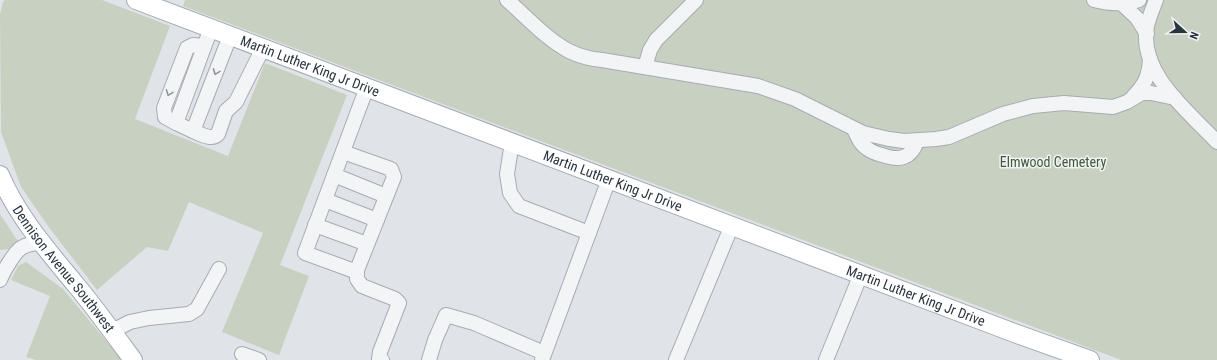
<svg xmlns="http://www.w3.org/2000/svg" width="1217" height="360" viewBox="0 0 1217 360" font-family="'Roboto Condensed',sans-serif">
	<rect width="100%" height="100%" fill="#e0e4e8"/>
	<g fill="#c8d1c1">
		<path d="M5,0H102L170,26L135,119L228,156L265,63L347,95L280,265L309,276L279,355L222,332L263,233L189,202L168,251L147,247L97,290L48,226L21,187L1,132L0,14L3,2Z"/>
		<path d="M185,0H1217V360H1121L183,6Z"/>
		<path d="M0,214L19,243L11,249L0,250Z"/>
		<path d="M26,262L63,289L122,360H36L26,357L50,296L11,280L18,266Z"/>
	</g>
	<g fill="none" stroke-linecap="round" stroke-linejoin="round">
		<g stroke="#a6acb2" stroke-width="16">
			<g id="minor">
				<path d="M507,0C527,17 546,39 569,51C579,56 591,59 602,60L758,86L795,99L863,133L889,139L904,141L936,139L949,137L1003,114L1033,106L1064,103L1113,107L1127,102L1142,93H1151L1175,98"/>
				<path d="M1094,0C1109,4 1124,5 1139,0"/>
				<path d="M1156,0C1153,8 1149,17 1147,26C1138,73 1188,111 1217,142"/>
				<path d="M1121,3L1137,18L1147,34"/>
				<path d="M230,36L193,131C201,134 212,141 218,134L226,111L236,102L263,48"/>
				<path d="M645,67L650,50L656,40L696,0"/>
				<path d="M1133,97C1145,84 1149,77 1150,59"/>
				<path d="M176,123L165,117L164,108L187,48L193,45L204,46"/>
				<path d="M854,129C857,136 860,144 868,149C872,152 878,154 882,155C899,161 911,159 917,141"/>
				<path d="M193,131L176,123L211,28"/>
				<path d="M512,142L507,174L510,193L519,206L589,233"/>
				<path d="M343,152L391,169L394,177L357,270V279L362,286L395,299L399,303L380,352L379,359L382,360"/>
				<path d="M334,175L386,196"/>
				<path d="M325,200L377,220"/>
				<path d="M315,225L367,244"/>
				<path d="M357,272L305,253L367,87"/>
				<path d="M0,280C3,272 14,253 21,248C27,244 35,243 42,243"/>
				<path d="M112,331L130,322L149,318L189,314L197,309L219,269"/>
				<path d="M242,354L259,360"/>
				<path d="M429,360L435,340L446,315L474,323L544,353"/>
				<path d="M542,360L609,179"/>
				<path d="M676,360L732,225"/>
				<path d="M826,360L861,274"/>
			</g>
		</g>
		<g stroke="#a0aab3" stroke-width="20">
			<g id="major">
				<path id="s1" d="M136,0L1017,334L1090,360"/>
				<path id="s2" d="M0,175C17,216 48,251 76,285C96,309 114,334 133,360"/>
			</g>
		</g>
		<use href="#minor" stroke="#f2f4f6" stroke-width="14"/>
		<use href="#major" stroke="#fff" stroke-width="18"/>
	</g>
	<defs><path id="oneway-chevron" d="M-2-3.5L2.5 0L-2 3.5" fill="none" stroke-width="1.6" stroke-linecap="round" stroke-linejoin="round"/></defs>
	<g stroke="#8e949a">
		<use href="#oneway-chevron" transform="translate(216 72) rotate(111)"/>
		<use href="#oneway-chevron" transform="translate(169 93) rotate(111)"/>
	</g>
	<g text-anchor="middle" stroke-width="3" stroke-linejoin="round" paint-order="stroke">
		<g font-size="14" fill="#2a343e" stroke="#eff3f5">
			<text dy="5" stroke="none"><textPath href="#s1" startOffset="186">Martin Luther King Jr Drive</textPath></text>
			<text dy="5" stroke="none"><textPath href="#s1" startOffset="510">Martin Luther King Jr Drive</textPath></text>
			<text dy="5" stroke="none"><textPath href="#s2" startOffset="114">Dennison Avenue Southwest</textPath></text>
			<text dy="5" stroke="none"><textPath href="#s1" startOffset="834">Martin Luther King Jr Drive</textPath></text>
		</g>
		<g font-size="14" fill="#435938" stroke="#eff3f5">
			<text x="1053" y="167">Elmwood Cemetery</text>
		</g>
	</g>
	<g transform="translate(1185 32) rotate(111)" stroke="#eff3f5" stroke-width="3" paint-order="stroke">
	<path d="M0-3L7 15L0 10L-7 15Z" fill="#2a343e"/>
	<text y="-6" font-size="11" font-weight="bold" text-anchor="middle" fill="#2a343e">N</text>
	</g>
</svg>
